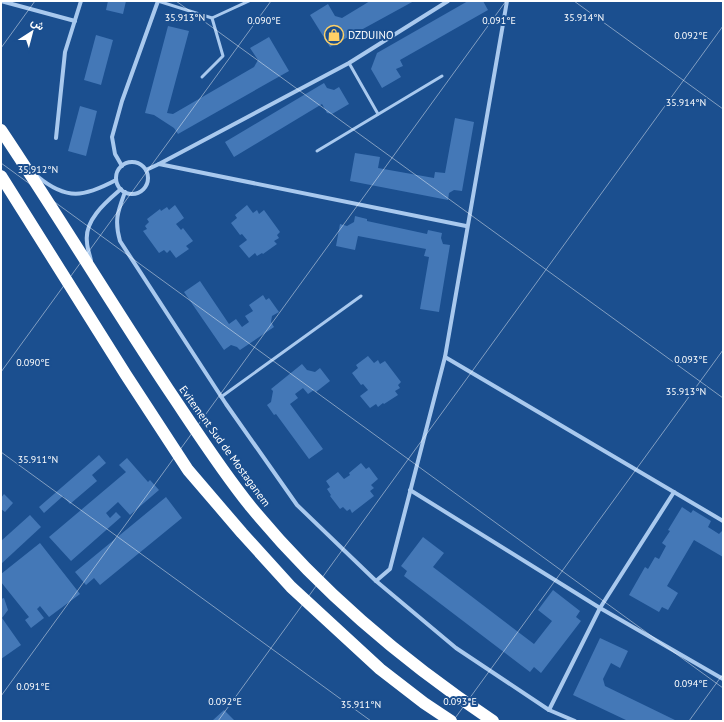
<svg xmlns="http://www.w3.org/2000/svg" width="724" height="722" viewBox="0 0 724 722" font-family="'PT Sans',Vazirmatn,sans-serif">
	<rect width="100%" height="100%" fill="#1b4f8f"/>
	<g fill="#4478b7">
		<path d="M108,1H126L123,14L106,10Z"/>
		<path d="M370,1H414L330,47L310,15L328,4L335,16L342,18Z"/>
		<path d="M468,1H483L488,10L400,60L403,66L396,69L401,77L382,88L371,69L377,53Z"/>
		<path d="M168,26L189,31L167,113L173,114L254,67L258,60L250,48L269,37L289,71L178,134L174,128L154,115L145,113Z"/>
		<path d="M96,35L113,40L101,85L84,80Z"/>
		<path d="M324,83L327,88L334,90L339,87L349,104L332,114L327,113L322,104L234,157L225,142Z"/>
		<path d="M80,106L97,111L86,156L68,151Z"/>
		<path d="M455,118L474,122L462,191L454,190L449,193L448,200L350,181L355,153L380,157L378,168L434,178L435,172L445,173Z"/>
		<path d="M175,205L184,218L176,224L181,230L183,228L193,241L186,246L189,249L176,258L170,250L167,253L164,250L159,253L143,231L147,229L145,226L149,222L147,219L160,209L161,211L167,207L169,210Z"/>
		<path d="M247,205L253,213L257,210L259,214L264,210L280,232L277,235L279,238L274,241L277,244L263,254L262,253L257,256L255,253L249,258L239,246L247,240L242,234L240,235L231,223L237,218L235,215Z"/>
		<path d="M355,216L367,219V221L427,234L428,230L442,233L441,238L443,244L450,245L439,312L420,309L429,257L424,256L426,249L358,236L355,250L336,246L340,224L347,226L354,222Z"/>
		<path d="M200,281L229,324L236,319L242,327L249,322L245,316L253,311L249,305L263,295L266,300L269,298L279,312L272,316L271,322L274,327L240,350L237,347L231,345L224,350L184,292Z"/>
		<path d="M368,356L374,363L378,360L380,364L385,361L401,382L398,385L400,388L395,391L398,395L384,404L383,403L378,407L376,404L370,408L360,396L368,390L363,384L361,385L352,373L358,368L356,365Z"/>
		<path d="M302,364L307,370L315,372L320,368L330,381L316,392L314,390L308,394L303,388L295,394L298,398L290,404L323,449L309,459L276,414L274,415L267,405L271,402L273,391L271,389Z"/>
		<path d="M99,455L106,463L92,475L97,481L70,504L63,496L44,513L39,507Z"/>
		<path d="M127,458L148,482L150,480L159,490L130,515L118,502L106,513L110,518L116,512L121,517L71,561L49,537L126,472L119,465Z"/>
		<path d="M361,463L366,469L369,467L378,479L371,485L374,488L370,491L374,496L352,513L350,509L347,511L343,507L340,509L330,496L331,495L327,489L330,487L326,481L338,472L344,479L350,475L349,473Z"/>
		<path d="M4,494L13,503L5,512L1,509V498Z"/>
		<path d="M166,497L182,518L100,585L94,578L86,585L75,572Z"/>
		<path d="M682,507L691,513L693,510L711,521L708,527L719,534L723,530V557L694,540L667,586L678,593L668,610L662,607L659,612L629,595L645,567L648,569L655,557L659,559L666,546L662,543L670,531L668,530Z"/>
		<path d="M30,515L41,527L1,564V541Z"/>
		<path d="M423,537L444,553L433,567L534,644L552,621L538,610L553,590L580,611L576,617L581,621L541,673L534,667L530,672L404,576L407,571L401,566Z"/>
		<path d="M40,543L80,594L49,617L40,606L37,609L44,618L31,628L25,620L29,617L1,582V574Z"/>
		<path d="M4,598L8,610L2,618L21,645L1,659V599Z"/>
		<path d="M600,638L628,651L620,668L611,663L603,679L605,686L677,721H628L573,695Z"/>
		<path d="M224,710L235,721H212Z"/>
	</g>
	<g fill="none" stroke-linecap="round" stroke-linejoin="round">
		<g stroke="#a9c9ee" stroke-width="3">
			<path d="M158,1L212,18L249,1"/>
			<path d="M349,63L378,114"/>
			<path d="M202,77L223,56L212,18"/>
			<path d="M317,151L442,76"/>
			<path d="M221,397L361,296"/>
		</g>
		<g stroke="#a9c9ee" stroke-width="4">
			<path d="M1,1L75,21"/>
			<path d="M56,138L65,52L81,1"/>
			<circle cx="132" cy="178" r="16"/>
			<path d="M159,164L349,63L448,1"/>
			<path d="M122,166L115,154L112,137L122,101L158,1"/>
			<path d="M146,170L159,164L466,226"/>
			<path d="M37,176C67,201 84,197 116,180"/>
			<path d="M125,192C118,211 114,220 120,241L226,404L297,505L376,581L456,648L549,710L575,721"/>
			<path d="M91,261C90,255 87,248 87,242C84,220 106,202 121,189"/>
			<path d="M445,357L723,521"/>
			<path d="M410,490L600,608L723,679"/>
			<path d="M376,581L390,569L445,357L507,1"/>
			<path d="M549,710L600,608L674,492"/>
		</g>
		<g stroke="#fff" stroke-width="12">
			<path d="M1,130C58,215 111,303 168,389C195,429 221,470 251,507C320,591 403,661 493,721"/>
			<path d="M1,176L126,375L188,470L242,533L291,587L380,669L424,703L451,721"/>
		</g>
	</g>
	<path fill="none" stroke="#fff" stroke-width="1" stroke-opacity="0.45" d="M176,1L723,398M574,1L723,109M1,48L35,1M1,163L723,688M1,372L271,1M1,452L371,721M1,696L506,1M218,721L723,26M453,721L723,350M689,721L723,674"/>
	<defs>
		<g id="shop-ring" transform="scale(1)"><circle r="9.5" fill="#1b4f8f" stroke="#ffd166" stroke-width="1.5"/><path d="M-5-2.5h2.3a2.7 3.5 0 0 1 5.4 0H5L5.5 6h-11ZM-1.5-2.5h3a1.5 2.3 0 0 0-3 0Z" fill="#ffd166"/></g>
	</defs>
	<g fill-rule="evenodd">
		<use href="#shop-ring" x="334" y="35"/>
	</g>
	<g text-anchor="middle" stroke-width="4" stroke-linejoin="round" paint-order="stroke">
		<g font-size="11" fill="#fff" stroke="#1b4f8f" text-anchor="start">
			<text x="348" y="39">DZDUINO</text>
		</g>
		<g font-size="11" fill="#fff" stroke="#1b4f8f">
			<text transform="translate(225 446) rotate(54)" y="4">Evitement Sud de Mostaganem</text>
		</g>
	</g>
	<g font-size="10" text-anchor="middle" fill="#fff" stroke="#1b4f8f" stroke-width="4" stroke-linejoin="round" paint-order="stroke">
		<text x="185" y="21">35.913°N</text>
		<text x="584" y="21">35.914°N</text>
		<text x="264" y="24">0.090°E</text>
		<text x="499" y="24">0.091°E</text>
		<text x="691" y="39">0.092°E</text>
		<text x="686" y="106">35.914°N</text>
		<text x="38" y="173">35.912°N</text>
		<text x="691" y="363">0.093°E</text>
		<text x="33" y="366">0.090°E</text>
		<text x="686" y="395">35.913°N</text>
		<text x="38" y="463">35.911°N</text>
		<text x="691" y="687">0.094°E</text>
		<text x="33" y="690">0.091°E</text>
		<text x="225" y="705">0.092°E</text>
		<text x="460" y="705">0.093°E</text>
		<text x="361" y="708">35.911°N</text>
	</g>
	<rect width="724" height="722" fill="none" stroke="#ffffff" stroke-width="4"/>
	<g transform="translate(32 32) rotate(36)" stroke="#1b4f8f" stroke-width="3" paint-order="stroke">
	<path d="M0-3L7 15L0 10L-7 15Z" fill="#ffffff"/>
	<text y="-6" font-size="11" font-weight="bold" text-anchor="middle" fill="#ffffff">ش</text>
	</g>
</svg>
